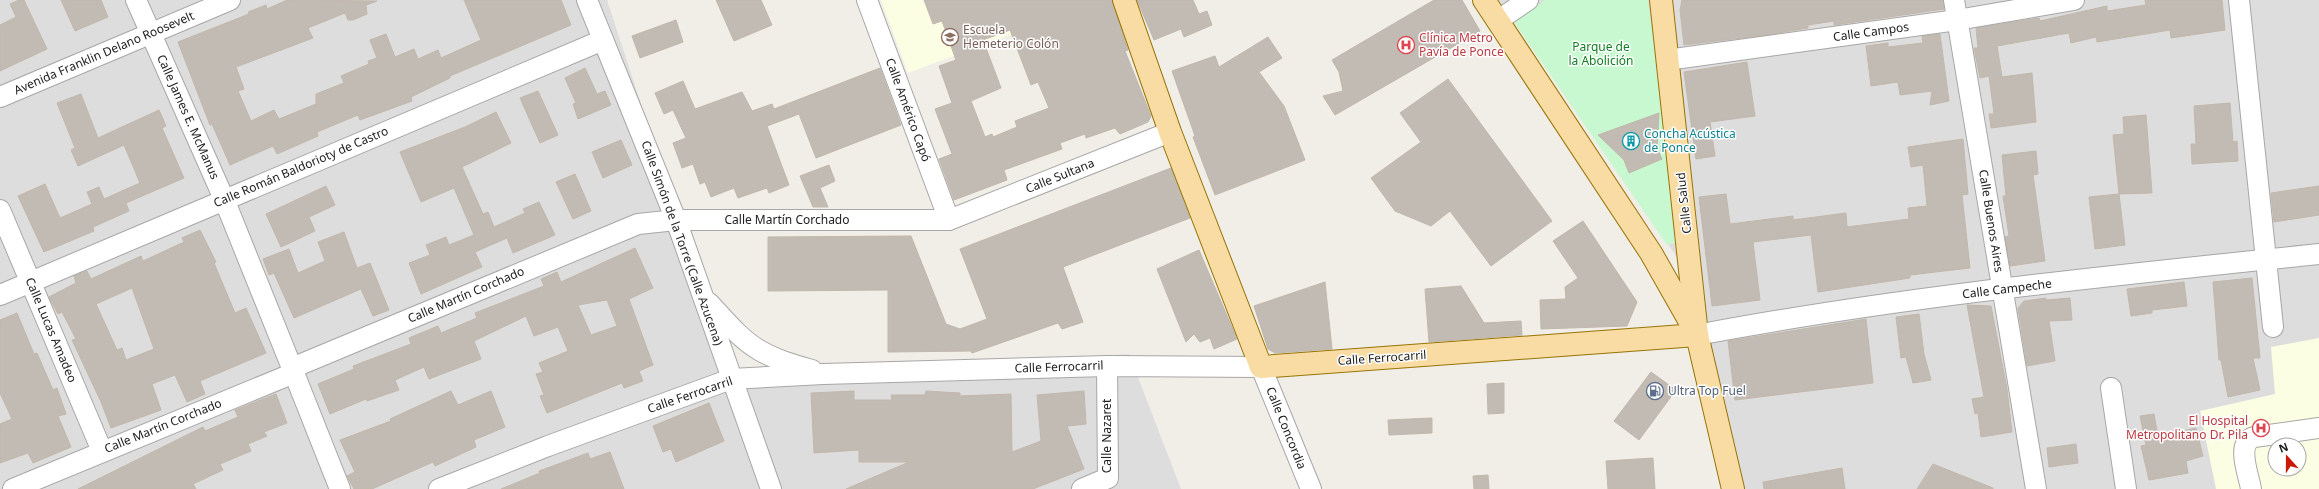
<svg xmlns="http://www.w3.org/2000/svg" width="2319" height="489" viewBox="0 0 2319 489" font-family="'Noto Sans',sans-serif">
	<rect width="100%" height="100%" fill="#f0eee7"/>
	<g fill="#dedddd" fill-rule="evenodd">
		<path d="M0,0H607L731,379L1129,354L1181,489H0Z"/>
		<path d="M1499,0H2319V489H1738L1685,269ZM2275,445H2299V469H2275Z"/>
	</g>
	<g fill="#fbfee3" fill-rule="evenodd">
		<path d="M881,0H1104L908,73Z"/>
		<path d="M2319,338V489H2216L2200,411L2275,394L2271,347ZM2275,445H2299V469H2275Z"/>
	</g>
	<path fill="#c7f8cf" d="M1545,0H1648L1680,241L1667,245L1514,22Z"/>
	<g fill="#c1bbb4" stroke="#c2b7aa" fill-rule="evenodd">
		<path d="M19,0H24L47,49L0,71V25L16,17L10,4Z"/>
		<path d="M61,0H101L108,17L75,31Z"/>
		<path d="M287,0L377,1L366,5L367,14L353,20H348L345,13L308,28L313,38L236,67L244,89L238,91L251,121L274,110L279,119L316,104V94L344,83L341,76L369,64L368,61L377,58L370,40L386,34L395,57L414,49L418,59L438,50L441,58L481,40L464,0H561L571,25L450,76V78L411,97L412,101L360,120L358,115L317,132L318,136L277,154L273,146L230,165L212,124L210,125L178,42L249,14L248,12L266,5L267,9Z"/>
		<path d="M716,0H761L772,25L734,41Z"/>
		<path d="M924,0H1112L1128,50L1125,51L1151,116L1148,122L1120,134L1115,128L1086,138L1085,134L1060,143L1062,149L1004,170L1007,180L954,200L939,159L952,154L935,109L952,103L939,66L956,60L942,21L933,24ZM1010,30L1031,85L1038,82L1049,108L1015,121L1017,127L993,137L992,134L985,137L971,101L1001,88L983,40Z"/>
		<path d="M1137,0H1193L1199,14L1207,11L1212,25L1184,37L1181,29L1154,40Z"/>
		<path d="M1434,0H1462L1480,31L1335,115L1323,96L1343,91L1339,72L1332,60Z"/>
		<path d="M1682,0H1943L1944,9L1834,25V21L1808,25V28L1766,35L1684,45L1680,10Z"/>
		<path d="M2145,0H2222L2225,30L2171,38L2170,30L2097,42L2096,37L2071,43L2069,33L1997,46L2002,77L2032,73L2036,122L1991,128L1989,114H1994L1989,76L1980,78L1974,48H1978L1976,28L2039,18L2040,21L2107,6V11L2146,5Z"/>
		<path d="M676,20L683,42L640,58L632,36Z"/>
		<path d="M1940,34L1949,101L1930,105L1932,91L1900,95L1898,82L1871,86L1866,46L1888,43V47L1923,43L1922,36Z"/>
		<path d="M1268,37L1282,58L1259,72L1284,106L1305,160L1215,195L1193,137L1195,136L1172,71L1215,56L1219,67Z"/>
		<path d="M1747,62L1755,116L1710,122L1715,156L1696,159L1684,72Z"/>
		<path d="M585,68L597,94L605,91L611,105L578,119L573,104L576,103L565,78Z"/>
		<path d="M880,68L901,125L816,158L799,114L767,126L789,185L769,193L767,188L738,198L734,188L711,197L705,182L700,184L693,164L682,168L673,143L686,138L673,110L664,114L655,93L683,81L695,109L742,92L752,111L772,104L774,109Z"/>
		<path d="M1448,79L1552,221L1491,266L1450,211L1431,226L1395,211L1371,178L1421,142L1400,113Z"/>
		<path d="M538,91L558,135L540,143L520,98Z"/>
		<path d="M81,94L98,138L159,110L166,126L162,128L184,178L126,203L129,211L93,227L94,231L44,252L18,196L45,184L60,218L92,204L87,192L99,187L104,199L140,183L124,145L78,166L71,150L75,148L57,103Z"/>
		<path d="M2230,103L2233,142L2237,141L2238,161L2192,164L2191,144H2196L2194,106Z"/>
		<path d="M496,112L511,143L462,167L483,214L488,212L494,227L525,213L523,209L539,202L555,235L513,253L507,238L475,252L482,267L421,294L409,263L430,255L426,245L446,237L449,245L474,235L454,188L421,202L400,152L465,127Z"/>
		<path d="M1659,113L1657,148L1662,159L1629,173L1624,160L1598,135Z"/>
		<path d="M2146,115L2152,193L2119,194L2113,135L2124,134L2123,117Z"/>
		<path d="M1963,139L1968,194L1962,195L1970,268L1910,275V278L1818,292L1811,235L1753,242L1760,300L1712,306L1699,197L1726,194L1730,224L1793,216V220L1846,213L1847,227L1909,219L1908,208L1927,206L1923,165L1911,167L1908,147Z"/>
		<path d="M621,140L632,165L603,178L592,152Z"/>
		<path d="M2036,151L2038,174L2033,175L2045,261L2010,266L2005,237L2009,236L2003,196H2006L2002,155Z"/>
		<path d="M829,165L835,181L820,188L828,207H813L800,176Z"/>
		<path d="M1171,168L1190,218L1063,267L1083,322L1062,329L1058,323L972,353L971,351L888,352V290L768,291V237L911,236L946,324L960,329L987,319L960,249Z"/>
		<path d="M575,174L591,211L573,219L556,182Z"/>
		<path d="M326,186L335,205L309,217L315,231L281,247L266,214Z"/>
		<path d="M2319,186V215L2274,222L2271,193Z"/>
		<path d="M2119,194L2125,245L2095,249L2089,197Z"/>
		<path d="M1583,221L1637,302L1627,326L1541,329L1540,300L1566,299L1565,287L1578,278L1553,241Z"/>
		<path d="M200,230L216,262L214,263L235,313L246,308L266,353L200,381L205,394L187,402L175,375L152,384L161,410L111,428L101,402L72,340L76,339L62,312L58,314L49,297L76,283L74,276L87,271L91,279L141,256L143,261L184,242L182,238ZM132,288L154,349L126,360L122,348L117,350L96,304Z"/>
		<path d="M344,232L357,268L370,263L389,310L373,316L361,289L294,318L274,273L269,275L263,259L289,249L298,273L325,261L318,242Z"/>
		<path d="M635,248L653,288L629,299L653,365L639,371L643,381L624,388L622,383L547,413L540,396L544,395L536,374L543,372L539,363L568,351L558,327L534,336L526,316L474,341L481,359L429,379L424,367L395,380L399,390L367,401L366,399L330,414L318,384L354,369L353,366L411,344L409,338L438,326L441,333L477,318L475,313L544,286L541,279L557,272L561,282ZM607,300L617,326L591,335L578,305Z"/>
		<path d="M1199,250L1237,339L1214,349L1210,338L1200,342L1194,334L1186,342L1157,269Z"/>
		<path d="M2252,278L2260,358H2253L2260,390L2228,397L2221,360H2219L2213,282Z"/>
		<path d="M1325,282L1332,349L1275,353L1268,349L1254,306Z"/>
		<path d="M2184,282L2187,306L2152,310V313L2131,316L2127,289Z"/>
		<path d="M1461,286L1484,323L1521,321L1522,335L1429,342L1425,289Z"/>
		<path d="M2046,298V300L2070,298L2072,320L2049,321L2055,361L2027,366L2018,308L2024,301Z"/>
		<path d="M1967,305L1991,306L2007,389L2012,432L1981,437L1978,413L1975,414L1972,399L1984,397Z"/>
		<path d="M17,313L34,354L37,353L53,390L57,388L66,414L58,416L71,447L33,463L28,453L0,463V424L12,419L0,393V320Z"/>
		<path d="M1919,314L1924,354L1931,380L1913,383L1906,357L1901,358L1896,317Z"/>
		<path d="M1866,319L1873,383L1735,400L1728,341Z"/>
		<path d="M1651,372L1676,390L1639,440L1614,421Z"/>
		<path d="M1504,383V413L1488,414L1487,384Z"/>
		<path d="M451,391L458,405L491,391L505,427L474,440L476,447L435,466L433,462L372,489H354L347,476L355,472L340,440L391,421L390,419Z"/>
		<path d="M854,391V400H892L891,395H925L926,391L960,393V396L1011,394L1012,452L1041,441L1037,395L1084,391L1086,424L1067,426L1084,469L1033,489H846L909,462H859V450L814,453L811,393Z"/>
		<path d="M276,394L287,423L264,432L267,436L248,444L251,451L220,464L223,470L193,484L196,489H78L203,427L205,431L238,417L235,410Z"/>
		<path d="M709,403L724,441L676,462L671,449L663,452L653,426Z"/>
		<path d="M2154,414L2159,442L2185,437L2183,431L2196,428L2203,456L2186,461L2188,473L2149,480L2141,446L2146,445L2140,416Z"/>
		<path d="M1432,418V433L1389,435L1388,420Z"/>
		<path d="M2076,444L2078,463L2049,467L2047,448Z"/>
		<path d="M610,452L624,489H501L540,473L539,471L588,453L590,459Z"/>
		<path d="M1653,458L1655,489H1608L1606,461Z"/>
		<path d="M1933,464L1993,488V489H1917Z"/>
		<path d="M1842,468L1845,489H1764L1763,482Z"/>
		<path d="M1488,475L1489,489H1474L1473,476Z"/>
	</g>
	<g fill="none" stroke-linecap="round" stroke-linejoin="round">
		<g stroke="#a7a7a7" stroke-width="22">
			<g id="minor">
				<path d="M136,0L224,199L292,368"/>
				<path d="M587,0L676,220L771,489"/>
				<path d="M867,0L949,220"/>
				<path d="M1954,0L2036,489"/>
				<path d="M2239,0L2273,327"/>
				<path d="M1497,21L1528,0"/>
				<path d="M1667,60L1957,20L2074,0"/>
				<path d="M0,97L230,0"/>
				<path d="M0,210L102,451"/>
				<path d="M0,295L603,40"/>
				<path d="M709,303C724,319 740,339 759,350C776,360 794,365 812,370"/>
				<path d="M1697,335C1902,296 2111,276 2319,254"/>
				<path d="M294,373L340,489"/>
				<path d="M2111,388L2126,489"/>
				<path d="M13,489L294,373L292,368L638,224L676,220H949L1170,132"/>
				<path d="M439,489L548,446L731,379L823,374L1107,366L1261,367L1311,489"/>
				<path d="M1082,489L1108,478L1107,366"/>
				<path d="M2251,489C2249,475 2235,443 2254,437L2319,428"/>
			</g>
		</g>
		<g stroke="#977406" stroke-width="24">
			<g id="major">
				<path d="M1124,0L1170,132L1261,367L1697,335"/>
				<path d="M1484,0L1651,253L1693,327"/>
				<path d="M1661,0L1697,335L1733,489"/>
			</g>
		</g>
		<use href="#minor" stroke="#fff" stroke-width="20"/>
		<use href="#major" stroke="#f9dca4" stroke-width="22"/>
	</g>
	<defs>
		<g id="school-ring" transform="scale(0.9)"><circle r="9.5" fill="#fff" stroke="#8d6e63" stroke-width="1.5"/><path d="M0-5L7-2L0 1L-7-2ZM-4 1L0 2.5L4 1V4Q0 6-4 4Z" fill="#8d6e63"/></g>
		<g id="hospital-ring" transform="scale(0.9)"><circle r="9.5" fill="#fff" stroke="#e0444e" stroke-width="1.5"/><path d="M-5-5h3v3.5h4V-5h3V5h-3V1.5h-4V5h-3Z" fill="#e0444e"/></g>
		<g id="building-ring" transform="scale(0.9)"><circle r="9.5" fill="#fff" stroke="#0f9aa8" stroke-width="1.5"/><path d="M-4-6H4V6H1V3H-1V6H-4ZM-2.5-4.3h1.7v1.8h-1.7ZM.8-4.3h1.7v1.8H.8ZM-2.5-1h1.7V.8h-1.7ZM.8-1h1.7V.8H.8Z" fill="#0f9aa8"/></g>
		<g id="fuel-ring" transform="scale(0.9)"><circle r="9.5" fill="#fff" stroke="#5c6f8a" stroke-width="1.5"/><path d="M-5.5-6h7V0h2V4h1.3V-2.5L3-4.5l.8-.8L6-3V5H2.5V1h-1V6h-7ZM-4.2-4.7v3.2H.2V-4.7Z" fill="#5c6f8a"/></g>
	</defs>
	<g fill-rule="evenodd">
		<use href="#school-ring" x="950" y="37"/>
		<use href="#hospital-ring" x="1406" y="45"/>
		<use href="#building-ring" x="1631" y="141"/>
		<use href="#fuel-ring" x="1655" y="391"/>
		<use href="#hospital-ring" x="2261" y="428"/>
	</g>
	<g text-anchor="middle" stroke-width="3" stroke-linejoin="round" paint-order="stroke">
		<g font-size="12" fill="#785e54" stroke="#fff" text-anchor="start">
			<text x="963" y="34">Escuela<tspan x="963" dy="14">Hemeterio Colón</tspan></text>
		</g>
		<g font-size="12" fill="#202020" stroke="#fff">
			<text transform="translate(1871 32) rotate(-8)" y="4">Calle Campos</text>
			<text transform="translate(104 53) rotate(-23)" y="4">Avenida Franklin Delano Roosevelt</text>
			<text transform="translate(908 110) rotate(70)" y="4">Calle Américo Capó</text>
			<text transform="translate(188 117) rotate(66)" y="4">Calle James E. McManus</text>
			<text transform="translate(301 167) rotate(-23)" y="4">Calle Román Baldorioty de Castro</text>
			<text transform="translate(1060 176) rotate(-22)" y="4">Calle Sultana</text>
			<text transform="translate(1684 203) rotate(-96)" y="4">Calle Salud</text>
			<text x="787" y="224">Calle Martín Corchado</text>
			<text transform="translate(1991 221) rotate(81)" y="4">Calle Buenos Aires</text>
			<text transform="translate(682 243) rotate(70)" y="4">Calle Simón de la Torre (Calle Azucena)</text>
			<text transform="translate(2007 289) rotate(-7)" y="4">Calle Campeche</text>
			<text transform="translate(466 295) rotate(-23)" y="4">Calle Martín Corchado</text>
			<text transform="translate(51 330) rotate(67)" y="4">Calle Lucas Amadeo</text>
			<text transform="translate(1382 358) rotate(-4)" y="4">Calle Ferrocarril</text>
			<text transform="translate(1059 367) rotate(-2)" y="4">Calle Ferrocarril</text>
			<text transform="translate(690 395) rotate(-19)" y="4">Calle Ferrocarril</text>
			<text transform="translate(163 426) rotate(-22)" y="4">Calle Martín Corchado</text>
			<text transform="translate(1286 428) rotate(68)" y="4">Calle Concordia</text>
			<text transform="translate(1107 436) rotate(-90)" y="4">Calle Nazaret</text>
		</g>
		<g font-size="12" fill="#be3a42" stroke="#fff" text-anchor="start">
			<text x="1419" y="42">Clínica Metro<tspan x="1419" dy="14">Pavía de Ponce</tspan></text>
			<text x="2248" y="425" text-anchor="end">El Hospital<tspan x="2248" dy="14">Metropolitano Dr. Pila</tspan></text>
		</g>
		<g font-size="12" fill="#107d23" stroke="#fff">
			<text x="1601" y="51">Parque de<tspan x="1601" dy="14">la Abolición</tspan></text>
		</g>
		<g font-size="12" fill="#0d838f" stroke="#fff" text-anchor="start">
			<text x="1644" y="138">Concha Acústica<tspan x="1644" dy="14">de Ponce</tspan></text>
		</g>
		<g font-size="12" fill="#4e5e75" stroke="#fff" text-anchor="start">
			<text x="1668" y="395">Ultra Top Fuel</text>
		</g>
	</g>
	<g transform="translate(2287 457) rotate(339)"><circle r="19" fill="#ffffff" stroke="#a6a6a6"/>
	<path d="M0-3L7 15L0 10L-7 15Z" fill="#c91907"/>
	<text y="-6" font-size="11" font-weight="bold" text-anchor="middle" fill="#202020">N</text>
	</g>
</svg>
